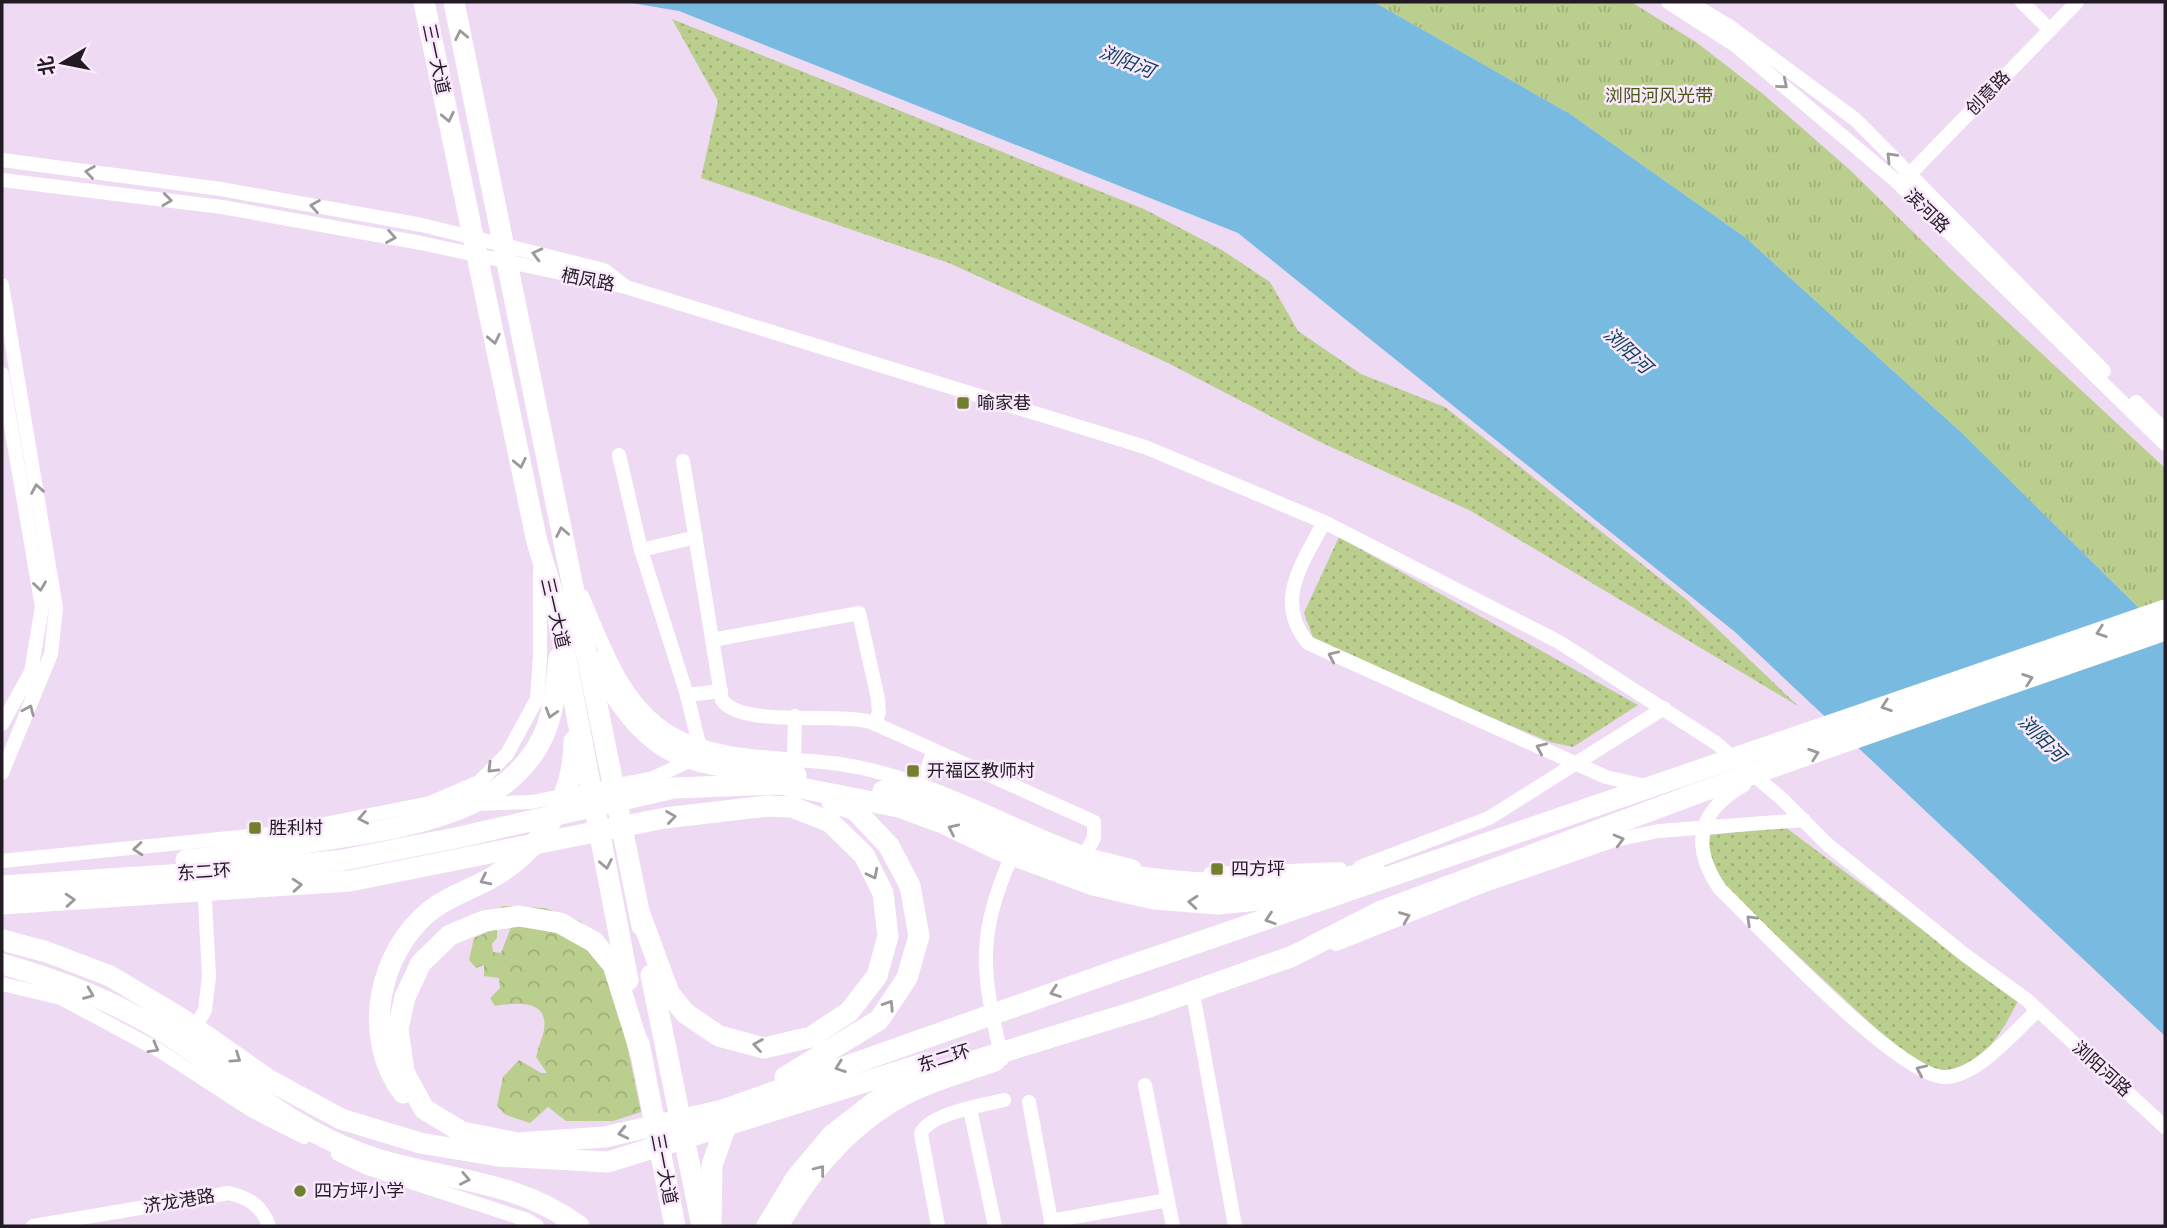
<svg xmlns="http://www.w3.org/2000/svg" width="2167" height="1228" viewBox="0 0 2167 1228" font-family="'Public Sans','Noto Sans SC',sans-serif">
	<defs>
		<pattern id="grass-dots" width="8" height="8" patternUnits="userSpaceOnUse" patternTransform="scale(1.75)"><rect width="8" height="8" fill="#bace8e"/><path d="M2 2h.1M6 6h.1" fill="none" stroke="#a0b07a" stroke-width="1.8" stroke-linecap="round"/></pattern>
		<pattern id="forest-crowns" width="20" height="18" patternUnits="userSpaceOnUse" patternTransform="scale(1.75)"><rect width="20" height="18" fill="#bace8e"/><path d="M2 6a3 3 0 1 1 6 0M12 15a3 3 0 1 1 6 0" fill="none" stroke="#a0b07a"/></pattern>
		<pattern id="park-tufts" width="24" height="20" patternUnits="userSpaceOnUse" patternTransform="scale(1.75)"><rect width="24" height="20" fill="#bace8e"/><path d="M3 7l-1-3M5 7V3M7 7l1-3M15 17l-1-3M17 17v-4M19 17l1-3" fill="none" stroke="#a0b07a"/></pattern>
	</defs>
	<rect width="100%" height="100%" fill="#efdaf3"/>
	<g fill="url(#grass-dots)">
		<path d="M672,19L1144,209L1222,250L1270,282L1298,331L1361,374L1445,407L1687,600L1798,706L1471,511L1318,441L1168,363L949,263L701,178L718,101Z"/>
		<path d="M1339,537L1638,705L1573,747L1550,742L1315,643L1304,613Z"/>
		<path d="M1785,827L2018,1001C2003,1030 1981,1071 1943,1071C1927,1071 1912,1057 1899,1050L1725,888L1708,857L1710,835Z"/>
	</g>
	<path fill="url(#forest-crowns)" d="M503,906L545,908L580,921L606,944L641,1112L613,1121H566L548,1107L530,1123L506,1115L497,1106L503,1077L519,1060L541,1073H547L536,1057C538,1048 542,1039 544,1030C549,998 515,1003 495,1006L490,998L500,988L499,978L484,976V965L476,968L469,960L474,938L497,928V938L492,944L493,952L501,953L511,927L493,912Z"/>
	<path fill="url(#park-tufts)" d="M1374,2H1631L1696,42L1763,94L1850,170L1957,275L2165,468V634L1963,434L1746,238L1570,114Z"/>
	<path fill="#79bae1" d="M626,2H1374L1570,114L1746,238L1963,434L2165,634V1036L1735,632L1238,233L679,11Z"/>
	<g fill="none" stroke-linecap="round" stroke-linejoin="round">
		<g stroke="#fff" stroke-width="14">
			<path d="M1668,2L1735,45L1896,181L2165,444"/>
			<path d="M1689,2L1729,26L1856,120L2104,371"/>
			<path d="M2022,2L2050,30"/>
			<path d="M2,160L221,189L422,225L604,270L625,286"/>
			<path d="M2,180L222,207L421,243L626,287L1145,447L1324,522L1559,642L1716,743L1782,799L1827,844L1965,955L2027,1000L2165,1127"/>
			<path d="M1902,182L2077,2"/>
			<path d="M2,285L56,608L51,654L2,773"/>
			<path d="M2,374L42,607L31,672L2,724"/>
			<path d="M2136,402L2165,430"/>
			<path d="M619,455L641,550L687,695L699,744"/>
			<path d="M683,461L722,700C741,728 837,712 871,722L1094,822V838L1085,854"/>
			<path d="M1324,522C1303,563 1273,601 1308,643L1606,777L1650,787"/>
			<path d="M641,550L696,537"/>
			<path d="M582,596C604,646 621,702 669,732C718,762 786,756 840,764C927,777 1002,823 1083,853C1099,859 1118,862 1134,867"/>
			<path d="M712,640L859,613L878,699L879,712L875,724"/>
			<path d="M687,695L721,691"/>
			<path d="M794,759L795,716"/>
			<path d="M1744,785C1698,811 1690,845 1720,889C1759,927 1898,1076 1944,1077C1976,1078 2015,1031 2038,1010"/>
			<path d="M921,786L934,750"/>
			<path d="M475,804L532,802L653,778L696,758"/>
			<path d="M2,861L279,833L430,803L479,782L507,754L537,699L540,658V571"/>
			<path d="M1360,867L1489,818L1664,708"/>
			<path d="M1210,874L1340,869"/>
			<path d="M1336,944L1485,885L1615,840L1659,831L1804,820"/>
			<path d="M2,984L61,998L160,1051L251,1110L304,1137"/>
			<path d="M1194,999L1235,1226"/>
			<path d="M190,1036L205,1010L209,976L204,882"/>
			<path d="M1002,1059C981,968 976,936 1015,848"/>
			<path d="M1145,1085L1173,1226"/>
			<path d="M1029,1102L1052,1226"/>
			<path d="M970,1109L995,1226"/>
			<path d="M338,1154L365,1167L527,1220L537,1226"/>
			<path d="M1051,1221L1168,1200"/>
			<path d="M33,1226L229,1193C249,1198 262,1206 269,1226"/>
			<path d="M782,1226C813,1171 858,1120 916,1093C942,1081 971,1073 997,1064"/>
			<path d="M938,1226L921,1134C927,1114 984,1105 1004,1100"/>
		</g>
		<g stroke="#fff" stroke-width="21">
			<path d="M424,2L537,542L554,597L628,980"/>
			<path d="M454,2L642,926"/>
			<path d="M593,661C614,694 637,734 674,752C710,770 757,768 796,775"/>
			<path d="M883,791C909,796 935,800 959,812C993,828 1024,849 1060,860C1142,886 1292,893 1375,871"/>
			<path d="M186,860C234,856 281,846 329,839C406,827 515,813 547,727C555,704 556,682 559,658"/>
			<path d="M2,886L259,869L343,860L460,837L674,788L780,784L899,807L945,824L999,850L1093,885L1154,899L1218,904L1318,894"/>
			<path d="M2,904L350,881L665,818L767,806L792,807L830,822L864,855L883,893L888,936L877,976L849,1012L811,1037L764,1048L719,1036L685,1013L669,993L640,914"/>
			<path d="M2,940L47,952L110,976L182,1019L269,1080L341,1119L420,1143L498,1156L608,1162L926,1063"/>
			<path d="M2,964C60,980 116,1002 167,1034C232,1075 287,1126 360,1153C435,1181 512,1176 579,1226"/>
			<path d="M651,975L702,1226"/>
			<path d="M639,1043L675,1226"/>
			<path d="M641,1054L613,965L594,942L560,923L519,916L484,921L450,935L421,963L405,997L398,1029L404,1072L424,1109L462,1132L518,1143L605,1137L723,1110L1118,970L2165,610"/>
			<path d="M785,1077L879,1020L907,978L919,936L910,886L889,846L855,810L832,802"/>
			<path d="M403,1093C361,1037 378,952 431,910C450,895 473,889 493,877C541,849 574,799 574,741"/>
			<path d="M711,1226L712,1165L728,1120"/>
			<path d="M767,1226L796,1178L832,1135L876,1101L922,1077L1143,1009L1293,956L1381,911L1701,792L2165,630"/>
		</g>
	</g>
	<defs><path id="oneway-chevron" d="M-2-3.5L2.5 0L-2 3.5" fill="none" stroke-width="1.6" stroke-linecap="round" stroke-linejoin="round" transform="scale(1.75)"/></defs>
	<g stroke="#9c989c">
		<use href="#oneway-chevron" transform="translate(461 35) rotate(-102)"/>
		<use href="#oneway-chevron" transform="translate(1783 84) rotate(40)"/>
		<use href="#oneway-chevron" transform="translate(448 117) rotate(78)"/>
		<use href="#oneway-chevron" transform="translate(1891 157) rotate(-134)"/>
		<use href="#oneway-chevron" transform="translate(90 172) rotate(-172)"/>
		<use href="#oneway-chevron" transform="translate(167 200) rotate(7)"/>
		<use href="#oneway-chevron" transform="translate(315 206) rotate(-170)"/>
		<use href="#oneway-chevron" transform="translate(391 237) rotate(10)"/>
		<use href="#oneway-chevron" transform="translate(537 254) rotate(-166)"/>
		<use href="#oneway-chevron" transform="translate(494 339) rotate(78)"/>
		<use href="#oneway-chevron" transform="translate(520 463) rotate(78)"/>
		<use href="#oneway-chevron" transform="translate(37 489) rotate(-100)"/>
		<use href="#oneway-chevron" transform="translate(562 532) rotate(-101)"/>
		<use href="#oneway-chevron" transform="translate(40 586) rotate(82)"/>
		<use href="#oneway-chevron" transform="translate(2101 632) rotate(161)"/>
		<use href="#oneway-chevron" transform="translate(1333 656) rotate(-156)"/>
		<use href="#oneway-chevron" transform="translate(2028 679) rotate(-19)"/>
		<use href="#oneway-chevron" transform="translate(1886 706) rotate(161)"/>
		<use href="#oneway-chevron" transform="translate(29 710) rotate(-67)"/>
		<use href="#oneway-chevron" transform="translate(551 713) rotate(107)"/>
		<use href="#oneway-chevron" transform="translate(1541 748) rotate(-156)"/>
		<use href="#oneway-chevron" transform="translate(1814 754) rotate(-19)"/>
		<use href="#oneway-chevron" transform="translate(492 768) rotate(135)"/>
		<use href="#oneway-chevron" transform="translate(671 817) rotate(-8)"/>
		<use href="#oneway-chevron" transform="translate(363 818) rotate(169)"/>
		<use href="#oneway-chevron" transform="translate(953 829) rotate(-155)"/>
		<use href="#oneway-chevron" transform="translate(1619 840) rotate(-15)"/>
		<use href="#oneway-chevron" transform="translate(138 849) rotate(175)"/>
		<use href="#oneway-chevron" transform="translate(606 864) rotate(79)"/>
		<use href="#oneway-chevron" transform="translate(873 874) rotate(63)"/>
		<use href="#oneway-chevron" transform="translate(485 880) rotate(154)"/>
		<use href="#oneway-chevron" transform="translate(297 885) rotate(-4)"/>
		<use href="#oneway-chevron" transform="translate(70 900) rotate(-4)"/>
		<use href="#oneway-chevron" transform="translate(1193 902) rotate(-175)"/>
		<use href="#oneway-chevron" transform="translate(1405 917) rotate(-22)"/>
		<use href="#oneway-chevron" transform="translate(1270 919) rotate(162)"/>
		<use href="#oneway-chevron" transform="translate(1751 920) rotate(-136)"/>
		<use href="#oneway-chevron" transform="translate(1055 992) rotate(161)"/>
		<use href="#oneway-chevron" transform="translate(89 994) rotate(22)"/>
		<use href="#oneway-chevron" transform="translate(889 1005) rotate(-57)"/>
		<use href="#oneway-chevron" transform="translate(758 1045) rotate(-171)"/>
		<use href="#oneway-chevron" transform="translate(154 1048) rotate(29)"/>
		<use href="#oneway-chevron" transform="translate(236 1058) rotate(34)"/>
		<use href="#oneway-chevron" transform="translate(840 1067) rotate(160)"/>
		<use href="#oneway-chevron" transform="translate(1921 1070) rotate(-156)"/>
		<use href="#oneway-chevron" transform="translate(623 1133) rotate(167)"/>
		<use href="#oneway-chevron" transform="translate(820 1170) rotate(-52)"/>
		<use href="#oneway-chevron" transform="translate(465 1179) rotate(11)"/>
	</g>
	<g fill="#727f2d" stroke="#fae8fd" stroke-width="2.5">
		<rect x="956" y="396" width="14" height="14" rx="3.5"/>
		<rect x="906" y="764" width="14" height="14" rx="3.5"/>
		<rect x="248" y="821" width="14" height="14" rx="3.5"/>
		<rect x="1210" y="862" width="14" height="14" rx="3.5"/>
		<circle cx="300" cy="1191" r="7"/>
	</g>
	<g text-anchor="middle" stroke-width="5" stroke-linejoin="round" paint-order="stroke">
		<g font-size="18" fill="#231b24" stroke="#fae8fd">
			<text transform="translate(436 59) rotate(78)" y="6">三一大道</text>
			<text transform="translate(1988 93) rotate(-46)" y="6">创意路</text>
			<text transform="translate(1927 211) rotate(44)" y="6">滨河路</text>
			<text transform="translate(588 280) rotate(11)" y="6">栖凤路</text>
			<text transform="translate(555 613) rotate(77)" y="6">三一大道</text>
			<text transform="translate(204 872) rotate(-4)" y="6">东二环</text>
			<text transform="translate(944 1058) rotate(-17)" y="6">东二环</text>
			<text transform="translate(2102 1069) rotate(42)" y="6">浏阳河路</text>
			<text transform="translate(664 1169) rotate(79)" y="6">三一大道</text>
			<text transform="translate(179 1201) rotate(-9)" y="6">济龙港路</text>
		</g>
		<g font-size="18" fill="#475712" stroke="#fae8fd">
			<text x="1659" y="102">浏阳河风光带</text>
		</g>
		<g font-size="18" fill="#231b24" stroke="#fae8fd" text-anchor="start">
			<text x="977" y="409">喻家巷</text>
			<text x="927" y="777">开福区教师村</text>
			<text x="269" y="834">胜利村</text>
			<text x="1231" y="875">四方坪</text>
			<text x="314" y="1197">四方坪小学</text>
		</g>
		<g font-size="19" font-style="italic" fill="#083f59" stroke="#fae8fd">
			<text transform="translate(1127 61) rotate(22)" y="7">浏阳河</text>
			<text transform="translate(1628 350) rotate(43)" y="7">浏阳河</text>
			<text transform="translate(2042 738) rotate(45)" y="7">浏阳河</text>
		</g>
	</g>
	<rect width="2167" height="1228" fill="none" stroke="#231b24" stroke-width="7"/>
	<g transform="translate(63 63) rotate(260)" stroke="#fae8fd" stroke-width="5" paint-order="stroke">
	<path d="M0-5L12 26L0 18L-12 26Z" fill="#231b24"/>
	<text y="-10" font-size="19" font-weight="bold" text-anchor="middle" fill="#231b24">北</text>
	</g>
</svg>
